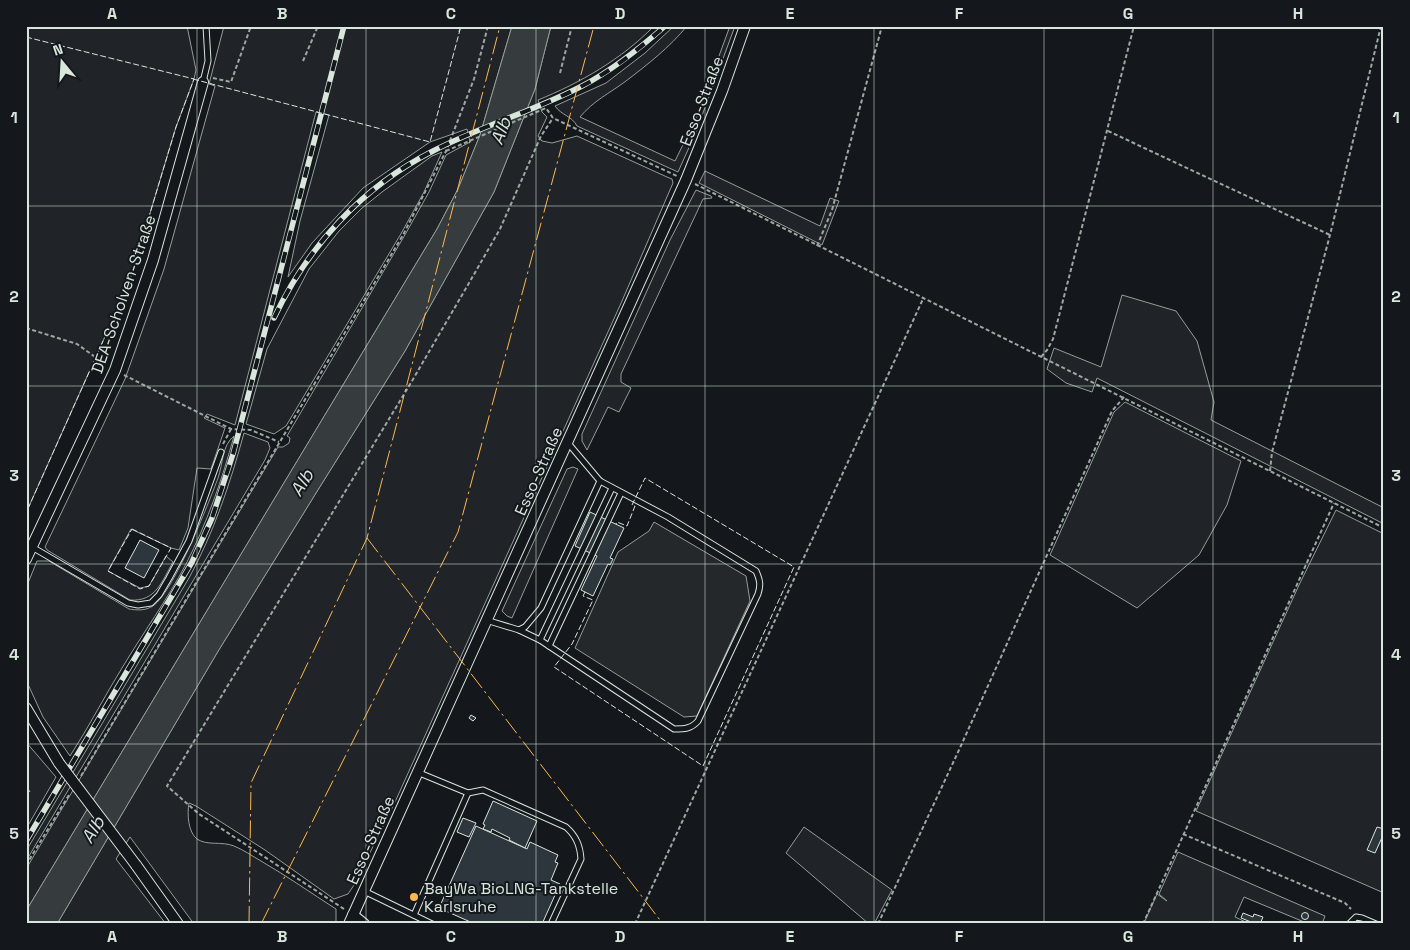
<svg xmlns="http://www.w3.org/2000/svg" width="1410" height="950" viewBox="0 0 1410 950" font-family="'Space Grotesk',sans-serif">
	<rect width="100%" height="100%" fill="#14181c"/>
	<g fill="#202428" stroke="#939e99">
		<path d="M26,26H187L196,70L194,79L176,127L129,283L26,513Z"/>
		<path d="M224,26H460L459,32L461,26H512L480,135L458,189L437,229L26,911V869L278,447H283L289,443L290,438L287,436L406,233L429,192L446,155L470,142L467,129L430,142L363,188L312,243L288,277L300,221L329,115L316,112L235,425L207,414L204,418L225,428L211,469L197,468L188,528L179,550L171,548L131,529L108,571L140,588L149,586L166,556L173,562C162,581 156,602 130,600L47,550L45,547L125,379L164,269L215,86L209,84Z"/>
		<path d="M551,26H654C622,59 580,83 538,100L542,112L547,117L538,136L542,141L552,143L577,136L667,177L672,179L673,183L622,301L395,802L354,885L348,894L334,899L265,850L196,806L189,803C187,814 188,832 197,839C207,846 222,841 234,846C244,850 252,856 261,861C287,876 311,893 336,909V924H194L130,837L116,859L166,924H57L217,653L321,485L405,351L494,192L535,89Z"/>
		<path d="M674,26H687C670,47 647,65 626,81C610,93 593,101 580,117L675,161L697,116L730,26H735L696,132L678,172L577,126C572,116 561,115 555,106L606,83L645,53Z"/>
		<path d="M442,152L424,192L402,232L286,426L274,434L246,424L267,349L309,269L339,231L361,209L382,192L432,156Z"/>
		<path d="M705,171L820,226L830,198L839,201L822,245L699,183Z"/>
		<path d="M696,190L711,196L712,198L703,199L621,374V382L631,388L619,412L608,407L587,450L582,441V434L670,240Z"/>
		<path d="M1122,295L1176,311L1197,341L1214,402L1211,420L1384,508V524L1097,378L1092,392L1066,383L1047,369L1054,348L1101,367Z"/>
		<path d="M1125,402L1241,461L1227,505L1199,555L1137,608L1050,555L1114,412Z"/>
		<path d="M244,433L268,442L270,448L265,460L26,861V851L189,578C214,532 230,484 244,433Z"/>
		<path d="M234,436C222,480 207,523 186,564C167,600 143,633 122,668C104,697 89,727 70,756L43,717L26,680V588L37,561H49L129,609C136,610 144,611 151,607C172,597 209,502 218,478C223,464 222,445 234,436Z"/>
		<path d="M573,467L578,469L512,618L507,616L502,611L567,469Z"/>
		<path d="M1336,510L1384,534V893L1196,811L1299,585Z"/>
		<path d="M26,742L56,777L26,829V787L30,792L26,785Z"/>
		<path d="M804,827L892,890L874,924H869L786,853Z"/>
		<path d="M1178,852L1325,916L1322,924H1309L1244,897L1235,917L1250,924L1144,923L1157,894L1167,901L1159,894Z"/>
	</g>
	<path fill="#24282b" stroke="#939e99" d="M654,522L746,576L750,601L697,716L684,717L575,648L618,552L649,531Z"/>
	<path fill="#363b3e" stroke="#939e99" d="M512,26H551L535,89L494,192L405,351L321,485L217,653L57,924H26V911L437,229L458,189L480,135Z"/>
	<g fill="#2c363c" stroke="#d8e6dc">
		<path d="M590,512L624,528L610,558L613,559L610,565L608,564L593,596L581,590L597,556L575,546Z"/>
		<path d="M140,540L159,550L144,578L125,568Z"/>
		<path d="M471,715L476,718L473,721L469,718Z"/>
		<path d="M493,801L537,821L525,848L509,840L510,838L492,829L491,832L483,829L485,825L483,824Z"/>
		<path d="M463,818L476,823L469,837L457,832Z"/>
		<path d="M476,826L527,849L530,842L558,855L555,862L558,863L551,880L560,884L542,924H475L439,908Z"/>
		<path d="M1377,827L1384,829V833L1375,853L1367,850Z"/>
		<circle cx="1305" cy="916" r="3.5"/>
		<path d="M1243,913L1253,917L1254,914L1263,917L1260,924H1251V922L1241,918Z"/>
	</g>
	<g fill="none" stroke-linecap="round" stroke-linejoin="round">
		<g stroke="#d8e6dc" stroke-width="7">
			<g id="service">
				<path d="M203,82L208,61L206,26"/>
				<path d="M32,547L128,603L138,605L151,603L159,595L169,578L189,541L221,452"/>
				<path d="M486,620L519,630L540,640L674,729C684,729 691,729 698,721L758,594C761,585 760,580 756,571L668,517L600,481L568,443"/>
				<path d="M519,630L525,627L541,608L600,481"/>
				<path d="M540,640L612,488"/>
				<path d="M549,646L621,493"/>
				<path d="M417,772L468,793L483,790L566,827C576,836 580,845 581,859L551,924"/>
				<path d="M364,891L432,924"/>
				<path d="M414,915L468,793"/>
				<path d="M1349,924L1356,917L1362,918L1376,924"/>
			</g>
		</g>
		<g stroke="#d8e6dc" stroke-width="12">
			<g id="minor">
				<path d="M26,559L115,370L153,260L203,82"/>
				<path d="M26,708L59,763"/>
				<path d="M136,865L178,924"/>
				<path d="M353,915L364,924"/>
				<path d="M349,924L686,180L722,91L745,26"/>
			</g>
		</g>
		<g stroke="#9da8a2" stroke-width="2" stroke-dasharray="4 2.5" stroke-linecap="butt">
			<path d="M303,61L318,26"/>
			<path d="M560,73L572,26"/>
			<path d="M213,78L231,82L251,26"/>
			<path d="M1108,131L1330,235"/>
			<path d="M446,151L546,108L553,118L677,176"/>
			<path d="M695,184L1384,528"/>
			<path d="M817,246L832,210L882,26"/>
			<path d="M26,328L77,344L105,364"/>
			<path d="M1041,357L1047,350L1053,339L1134,26"/>
			<path d="M124,375L231,429L251,430L279,442"/>
			<path d="M223,444L231,429"/>
			<path d="M1270,471L1272,452L1330,235L1381,26"/>
			<path d="M81,776L403,235L446,151L474,79L488,26"/>
			<path d="M1183,834L1345,903L1351,909"/>
			<path d="M26,865L69,795"/>
			<path d="M344,909L199,814L167,786L412,381L469,283L500,229L541,136L553,118"/>
			<path d="M635,924L923,299"/>
			<path d="M878,924L959,750L1112,411L1124,397"/>
			<path d="M1143,924L1334,503"/>
		</g>
		<use href="#service" stroke="#14181c" stroke-width="5"/>
		<use href="#minor" stroke="#14181c" stroke-width="10"/>
		<g stroke="#d8e6dc" stroke-width="5.5">
			<g id="rail">
				<path d="M274,318C308,246 362,187 433,151C481,126 534,111 582,86C613,70 639,49 665,26"/>
				<path d="M26,841L192,562L212,518L233,454L344,26"/>
			</g>
		</g>
		<use href="#rail" stroke="#14181c" stroke-width="4" stroke-dasharray="11" stroke-linecap="butt"/>
		<g stroke="#d8e6dc" stroke-width="12" stroke-linecap="butt">
			<path id="minor-bridge" d="M59,763L136,865"/>
		</g>
		<use href="#minor-bridge" stroke="#14181c" stroke-width="10"/>
		<g stroke="#d8e6dc" stroke-width="1" stroke-dasharray="6 2.5" stroke-linecap="butt">
			<path d="M26,37L194,79L176,127L129,283L26,513"/>
			<path d="M193,79L430,142L461,26"/>
			<path d="M132,529L171,548L149,586L140,589L108,571Z"/>
			<path d="M585,592L583,596L593,600L572,644L554,667L703,766L794,567L645,478L632,505L635,506L627,526L617,522L616,524"/>
		</g>
		<g stroke="#ffb74d" stroke-width="1" stroke-dasharray="18 4 2.5 4" stroke-linecap="butt">
			<path d="M367,538L663,924"/>
			<path d="M249,924L251,783L367,538L500,26"/>
			<path d="M261,924L458,532L594,26"/>
		</g>
	</g>
	<path fill="none" stroke="#d8e6dc" stroke-width="1" stroke-opacity="0.55" d="M197,26V924M366,26V924M536,26V924M705,26V924M874,26V924M1044,26V924M1213,26V924M26,206H1384M26,386H1384M26,564H1384M26,744H1384"/>
	<circle fill="#ffb74d" stroke="#14181c" stroke-width="2" cx="414" cy="897" r="5"/>
	<g text-anchor="middle" stroke-width="4" stroke-linejoin="round" paint-order="stroke">
		<g font-size="16" fill="#d8e6dc" stroke="#14181c">
			<text transform="translate(701 101) rotate(-69)" y="6">Esso-Straße</text>
			<text transform="translate(123 294) rotate(-71)" y="6">DEA-Scholven-Straße</text>
			<text transform="translate(538 471) rotate(-66)" y="6">Esso-Straße</text>
			<text transform="translate(370 840) rotate(-66)" y="6">Esso-Straße</text>
		</g>
		<g font-size="16" fill="#d8e6dc" stroke="#14181c" text-anchor="start">
			<text x="424" y="894">BayWa BioLNG-Tankstelle<tspan x="424" dy="18">Karlsruhe</tspan></text>
		</g>
		<g font-size="18" font-style="italic" fill="#d8e6dc" stroke="#14181c">
			<text transform="translate(501 131) rotate(-69)" y="6">Alb</text>
			<text transform="translate(302 483) rotate(-59)" y="6">Alb</text>
			<text transform="translate(93 830) rotate(-59)" y="6">Alb</text>
		</g>
	</g>
	<rect width="1410" height="950" fill="none" stroke="#14181c" stroke-width="55"/>
	<g transform="translate(62 62) rotate(342)" stroke="#14181c" stroke-width="4" paint-order="stroke">
	<path d="M0-4L9 19L0 12L-9 19Z" fill="#d8e6dc"/>
	<text y="-8" font-size="14" font-weight="bold" text-anchor="middle" fill="#d8e6dc">N</text>
	</g>
	<rect x="28" y="28" width="1354" height="894" fill="none" stroke="#d8e6dc" stroke-width="2"/>
	<g font-size="16" text-anchor="middle" font-weight="bold" fill="#d8e6dc">
		<text x="112" y="19">A</text>
		<text x="282" y="19">B</text>
		<text x="451" y="19">C</text>
		<text x="620" y="19">D</text>
		<text x="790" y="19">E</text>
		<text x="959" y="19">F</text>
		<text x="1128" y="19">G</text>
		<text x="1298" y="19">H</text>
		<text x="14" y="123">1</text>
		<text x="1396" y="123">1</text>
		<text x="14" y="302">2</text>
		<text x="1396" y="302">2</text>
		<text x="14" y="481">3</text>
		<text x="1396" y="481">3</text>
		<text x="14" y="660">4</text>
		<text x="1396" y="660">4</text>
		<text x="14" y="839">5</text>
		<text x="1396" y="839">5</text>
		<text x="112" y="942">A</text>
		<text x="282" y="942">B</text>
		<text x="451" y="942">C</text>
		<text x="620" y="942">D</text>
		<text x="790" y="942">E</text>
		<text x="959" y="942">F</text>
		<text x="1128" y="942">G</text>
		<text x="1298" y="942">H</text>
	</g>
</svg>
